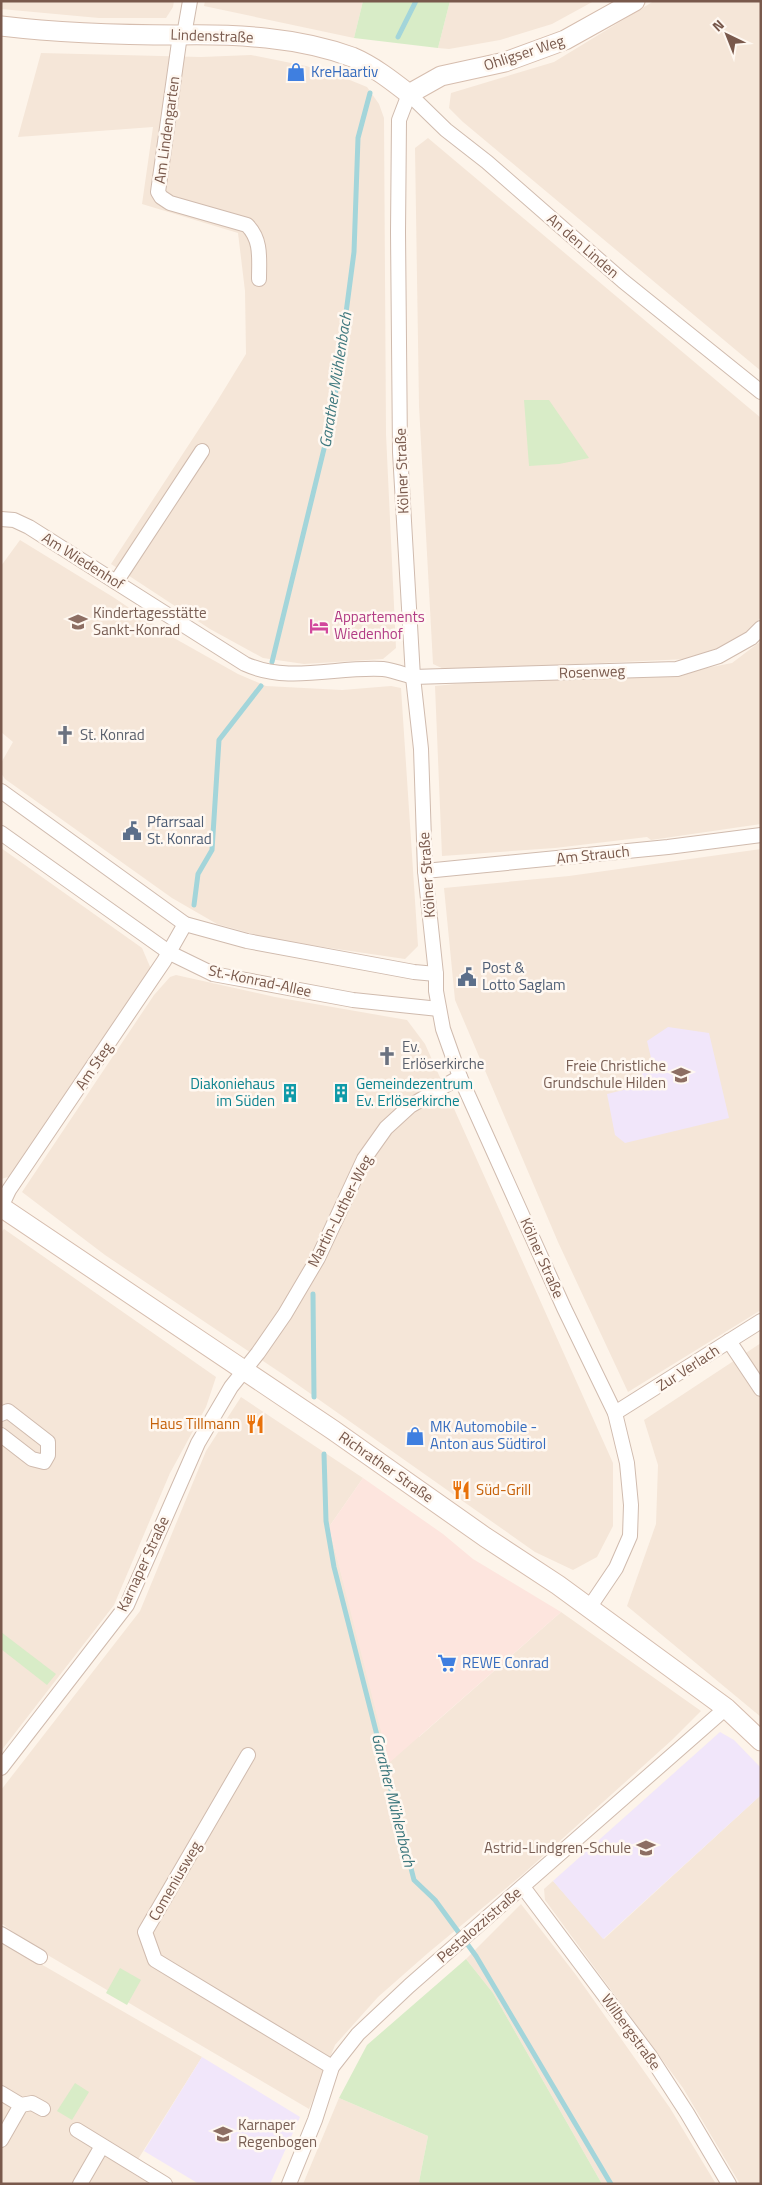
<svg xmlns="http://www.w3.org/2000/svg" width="762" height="2185" viewBox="0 0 762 2185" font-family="'Titillium Web',sans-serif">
	<rect width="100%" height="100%" fill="#fdf4ea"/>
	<g fill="#f5e6d8">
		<path d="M1,1H174L173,7L166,18H99L1,9Z"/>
		<path d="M205,1H363L354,38L204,6Z"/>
		<path d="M450,1H594L552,24L500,40L449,49L438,48Z"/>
		<path d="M654,1H761V371L463,122L449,108L451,93L554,62Z"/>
		<path d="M41,53L201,57L251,55L306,66L340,76L367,87L379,104L384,118L386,434L396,648L383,659L304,664L263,658L210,629L111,564L216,403L246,354L245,291L238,233L142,204L153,127L18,137Z"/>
		<path d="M428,138L761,418V617L749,631L712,653L687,659L446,670L433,664L419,406L415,148Z"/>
		<path d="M20,540L113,597L174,638L238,674L266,686L342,690L391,686L401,688L418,946L405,959L275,940L217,924L172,898L5,779L1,773V763L13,742L1,732V566Z"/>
		<path d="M761,641V824L651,840L647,837L555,848L442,856L435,686L485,681L661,677L732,663Z"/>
		<path d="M1,848L142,948L151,969L12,1176L1,1179Z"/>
		<path d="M761,849V1310L628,1392L558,1242L455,1000L444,888L569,876Z"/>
		<path d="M176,975L275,997L407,1020L425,1044L613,1463V1526L597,1557L573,1570L535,1552L284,1375L105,1255L22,1192L154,995L170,977Z"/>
		<path d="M4,1229L216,1377L206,1407L170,1473L114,1605L1,1751V1233Z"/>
		<path d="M761,1343V1717L627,1606L656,1524L658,1465L644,1420Z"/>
		<path d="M241,1397L363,1478L329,1527L343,1580L419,1737L561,1612L701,1711L672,1740L522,1875L428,1953L378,1997L335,2045L309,2109L34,1947L1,1923V1790L140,1611L206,1451Z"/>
		<path d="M761,1795V2184H740L683,2088L545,1900L544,1889L553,1881L604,1939Z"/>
		<path d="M521,1904L576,1975L670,2108L716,2184H602L493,1993L466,1959Z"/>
		<path d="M1,1941L202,2057L130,2172L150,2184H1Z"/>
		<path d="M339,2098L428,2136L419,2182L421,2184H303Z"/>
	</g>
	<path fill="#fde5de" d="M363,1478L443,1534L473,1559L561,1612L389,1763L329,1527Z"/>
	<g fill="#f1e6fa">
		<path d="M668,1027L709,1033L729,1118L625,1143L615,1135L607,1094L644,1085L640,1065L652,1062L647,1041Z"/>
		<path d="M720,1732L734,1740L761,1768V1795L603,1939L553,1881Z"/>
		<path d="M202,2057L300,2117L270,2184H199L144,2151Z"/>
	</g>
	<g fill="#d8ecc7">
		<path d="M363,1H450L438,48L354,38Z"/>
		<path d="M524,400H549L589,458L559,464L529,466Z"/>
		<path d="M1,1632L56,1674L47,1685L1,1649Z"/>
		<path d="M466,1959L493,1993L602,2184H421L419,2182L428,2136L339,2098L367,2045Z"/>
		<path d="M120,1968L141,1980L127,2005L106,1993Z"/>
		<path d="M75,2083L89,2092L72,2120L57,2111Z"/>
	</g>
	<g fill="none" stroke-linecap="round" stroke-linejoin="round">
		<g stroke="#a3d5da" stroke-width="5">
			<path d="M398,37L416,1"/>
			<path d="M272,662L333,412L354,252L358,138L370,93"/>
			<path d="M194,905L198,874L212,850L219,740L261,686"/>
			<path d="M313,1294L314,1397"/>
			<path d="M324,1454L326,1521L334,1567L414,1880L435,1900L476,1956L611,2184"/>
		</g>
		<g stroke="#d0bbae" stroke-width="16">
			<g id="street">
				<path d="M180,35L158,192L161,197L170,203L247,225C262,240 259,259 259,279"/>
				<path d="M184,35L190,1"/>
				<path d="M1,519L14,520L29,527L245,664C289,684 337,666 383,669C392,670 403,674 413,677L677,669L719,656L751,638L761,628"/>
				<path d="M116,582L202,451"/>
				<path d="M1,791L185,924L247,941L414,972L436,974"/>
				<path d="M1,833L170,953L213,974L353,1000L439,1009"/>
				<path d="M425,871L668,847L761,835"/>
				<path d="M1,1207L9,1190L164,961L185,924"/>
				<path d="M729,1341L761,1389"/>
				<path d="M615,1413L761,1321"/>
				<path d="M1,1414L8,1411L48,1442V1455L44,1462L32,1459L1,1435"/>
				<path d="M589,1608L616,1568L630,1536L631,1505L627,1463L615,1413L564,1308L460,1077L443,1029L436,991V974L425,871L421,749L413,677L400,452L398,232L399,120L409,94L446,130L487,162L623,281L761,392"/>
				<path d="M248,1755L145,1932L155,1960L332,2067"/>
				<path d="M1,1768L127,1605L198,1443L231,1387L258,1353L285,1314L318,1258L364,1159L386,1128L410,1106L460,1077"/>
				<path d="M523,1887L650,2056L687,2113L729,2184"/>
				<path d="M1,1934L40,1957"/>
				<path d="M1,2093L21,2105L32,2103L43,2109"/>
				<path d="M77,2130L165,2184"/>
				<path d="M1,2140L21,2105"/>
				<path d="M80,2184L102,2146"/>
				<path d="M289,2184L315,2120L332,2067L358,2034L409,1986L726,1708"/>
			</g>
		</g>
		<g stroke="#d6bdae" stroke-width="21">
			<g id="secondary">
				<path d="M1,26C60,33 120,35 179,35C236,34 298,37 352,57C373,66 391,80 409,94L441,76L505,62L565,40L635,1"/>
				<path d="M1,1207L333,1430L485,1537L558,1585L726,1708L761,1741"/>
			</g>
		</g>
		<use href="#street" stroke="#fff" stroke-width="14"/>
		<use href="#secondary" stroke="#fff" stroke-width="19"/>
	</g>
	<defs>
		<g id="shop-bare" transform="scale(1.5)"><path d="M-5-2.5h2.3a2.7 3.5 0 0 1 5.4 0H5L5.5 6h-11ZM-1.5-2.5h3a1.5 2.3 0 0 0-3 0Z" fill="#3f7fe0" stroke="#fff8f1" stroke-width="2.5" paint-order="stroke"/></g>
		<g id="school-bare" transform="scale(1.5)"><path d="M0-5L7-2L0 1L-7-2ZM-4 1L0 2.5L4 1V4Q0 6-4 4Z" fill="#8d6e63" stroke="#fff8f1" stroke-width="2.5" paint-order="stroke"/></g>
		<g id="hotel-bare" transform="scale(1.5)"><path d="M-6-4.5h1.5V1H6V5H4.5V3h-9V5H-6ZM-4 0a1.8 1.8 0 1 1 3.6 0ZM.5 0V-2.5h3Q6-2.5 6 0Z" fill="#d1479c" stroke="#fff8f1" stroke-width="2.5" paint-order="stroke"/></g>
		<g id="church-bare" transform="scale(1.5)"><path d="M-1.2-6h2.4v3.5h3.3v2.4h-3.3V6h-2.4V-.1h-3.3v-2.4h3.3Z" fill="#6b7280" stroke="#fff8f1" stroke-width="2.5" paint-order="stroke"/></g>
		<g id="civic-bare" transform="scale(1.5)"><path d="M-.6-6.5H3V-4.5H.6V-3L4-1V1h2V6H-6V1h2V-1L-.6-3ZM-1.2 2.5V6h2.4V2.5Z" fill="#5c6f8a" stroke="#fff8f1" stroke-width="2.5" paint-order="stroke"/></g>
		<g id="building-bare" transform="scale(1.5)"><path d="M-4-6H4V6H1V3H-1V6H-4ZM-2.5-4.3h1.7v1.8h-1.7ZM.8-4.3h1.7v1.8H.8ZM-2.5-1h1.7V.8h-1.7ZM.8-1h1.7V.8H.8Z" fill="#0f9aa8" stroke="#fff8f1" stroke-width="2.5" paint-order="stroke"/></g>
		<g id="restaurant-bare" transform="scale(1.5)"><path d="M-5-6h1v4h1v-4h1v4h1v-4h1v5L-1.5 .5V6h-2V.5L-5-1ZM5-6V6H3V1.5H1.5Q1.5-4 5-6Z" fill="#e8710a" stroke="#fff8f1" stroke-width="2.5" paint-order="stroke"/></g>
		<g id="supermarket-bare" transform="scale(1.5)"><path d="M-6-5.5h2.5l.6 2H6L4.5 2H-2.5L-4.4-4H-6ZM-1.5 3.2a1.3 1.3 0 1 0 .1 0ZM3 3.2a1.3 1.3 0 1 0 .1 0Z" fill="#3f7fe0" stroke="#fff8f1" stroke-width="2.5" paint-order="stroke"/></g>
	</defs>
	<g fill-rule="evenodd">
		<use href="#shop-bare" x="296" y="72"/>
		<use href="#school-bare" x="78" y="622"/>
		<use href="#hotel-bare" x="319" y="626"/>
		<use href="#church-bare" x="65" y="735"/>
		<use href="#civic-bare" x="132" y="831"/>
		<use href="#civic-bare" x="467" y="977"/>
		<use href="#church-bare" x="387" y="1056"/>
		<use href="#school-bare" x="681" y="1075"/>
		<use href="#building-bare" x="290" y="1093"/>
		<use href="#building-bare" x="341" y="1093"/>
		<use href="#restaurant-bare" x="255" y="1424"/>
		<use href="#shop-bare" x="415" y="1436"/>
		<use href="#restaurant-bare" x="461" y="1490"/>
		<use href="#supermarket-bare" x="447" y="1663"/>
		<use href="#school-bare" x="646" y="1848"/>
		<use href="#school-bare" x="223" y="2134"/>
	</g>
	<g text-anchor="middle" stroke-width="5" stroke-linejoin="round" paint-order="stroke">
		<g font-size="15" fill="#79594c" stroke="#fff8f1">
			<text transform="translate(212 36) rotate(2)" y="5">Lindenstraße</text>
			<text transform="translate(524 53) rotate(-18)" y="5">Ohligser Weg</text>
			<text transform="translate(167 130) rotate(-82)" y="5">Am Lindengarten</text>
			<text transform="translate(583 246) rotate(41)" y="5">An den Linden</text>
			<text transform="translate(402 471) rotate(-92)" y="5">Kölner Straße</text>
			<text transform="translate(83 561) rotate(32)" y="5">Am Wiedenhof</text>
			<text transform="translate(592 672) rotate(-2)" y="5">Rosenweg</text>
			<text transform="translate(593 855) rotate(-6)" y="5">Am Strauch</text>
			<text transform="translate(427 875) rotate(-94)" y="5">Kölner Straße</text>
			<text transform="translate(260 981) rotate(12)" y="5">St.-Konrad-Allee</text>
			<text transform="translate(94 1066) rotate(-56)" y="5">Am Steg</text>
			<text transform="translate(340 1211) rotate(-63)" y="5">Martin-Luther-Weg</text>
			<text transform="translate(542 1258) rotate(66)" y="5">Kölner Straße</text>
			<text transform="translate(688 1368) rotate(-33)" y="5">Zur Verlach</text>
			<text transform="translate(386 1467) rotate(35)" y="5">Richrather Straße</text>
			<text transform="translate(143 1564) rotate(-65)" y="5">Karnaper Straße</text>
			<text transform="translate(175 1881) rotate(-60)" y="5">Comeniusweg</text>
			<text transform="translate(479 1925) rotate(-41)" y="5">Pestalozzistraße</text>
			<text transform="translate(631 2032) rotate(54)" y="5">Wilbergstraße</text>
		</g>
		<g font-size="15" fill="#366cbe" stroke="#fff8f1" text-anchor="start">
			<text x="311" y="77">KreHaartiv</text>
			<text x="430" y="1432">MK Automobile -<tspan x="430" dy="17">Anton aus Südtirol</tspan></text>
			<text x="462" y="1668">REWE Conrad</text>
		</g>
		<g font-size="15" fill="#785e54" stroke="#fff8f1" text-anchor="start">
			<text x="93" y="618">Kindertagesstätte<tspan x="93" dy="17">Sankt-Konrad</tspan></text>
			<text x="666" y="1071" text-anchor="end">Freie Christliche<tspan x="666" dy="17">Grundschule Hilden</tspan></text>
			<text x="631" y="1853" text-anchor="end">Astrid-Lindgren-Schule</text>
			<text x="238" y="2130">Karnaper<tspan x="238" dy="17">Regenbogen</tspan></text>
		</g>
		<g font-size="15" fill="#b23c85" stroke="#fff8f1" text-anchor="start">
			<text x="334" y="622">Appartements<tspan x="334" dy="17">Wiedenhof</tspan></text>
		</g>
		<g font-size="15" fill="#5b616d" stroke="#fff8f1" text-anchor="start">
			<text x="80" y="740">St. Konrad</text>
			<text x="402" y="1052">Ev.<tspan x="402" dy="17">Erlöserkirche</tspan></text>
		</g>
		<g font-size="15" fill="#4e5e75" stroke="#fff8f1" text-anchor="start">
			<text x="147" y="827">Pfarrsaal<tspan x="147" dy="17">St. Konrad</tspan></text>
			<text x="482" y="973">Post &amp;<tspan x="482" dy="17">Lotto Saglam</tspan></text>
		</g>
		<g font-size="15" fill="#0d838f" stroke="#fff8f1" text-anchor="end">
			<text x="275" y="1089">Diakoniehaus<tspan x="275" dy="17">im Süden</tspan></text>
			<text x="356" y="1089" text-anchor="start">Gemeindezentrum<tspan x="356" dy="17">Ev. Erlöserkirche</tspan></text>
		</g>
		<g font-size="15" fill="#c56008" stroke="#fff8f1" text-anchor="end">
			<text x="240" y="1429">Haus Tillmann</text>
			<text x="476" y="1495" text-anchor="start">Süd-Grill</text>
		</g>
		<g font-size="16" font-style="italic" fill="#3e787e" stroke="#fff8f1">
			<text transform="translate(335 380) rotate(-81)" y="6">Garather Mühlenbach</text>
			<text transform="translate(394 1800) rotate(76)" y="6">Garather Mühlenbach</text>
		</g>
	</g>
	<rect width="762" height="2185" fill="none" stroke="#79594c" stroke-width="5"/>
	<g transform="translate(727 35) rotate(317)" stroke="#fff8f1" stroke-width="4" paint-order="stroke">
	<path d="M0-4L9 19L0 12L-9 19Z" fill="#79594c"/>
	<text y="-8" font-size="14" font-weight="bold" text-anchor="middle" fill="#79594c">N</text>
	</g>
</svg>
